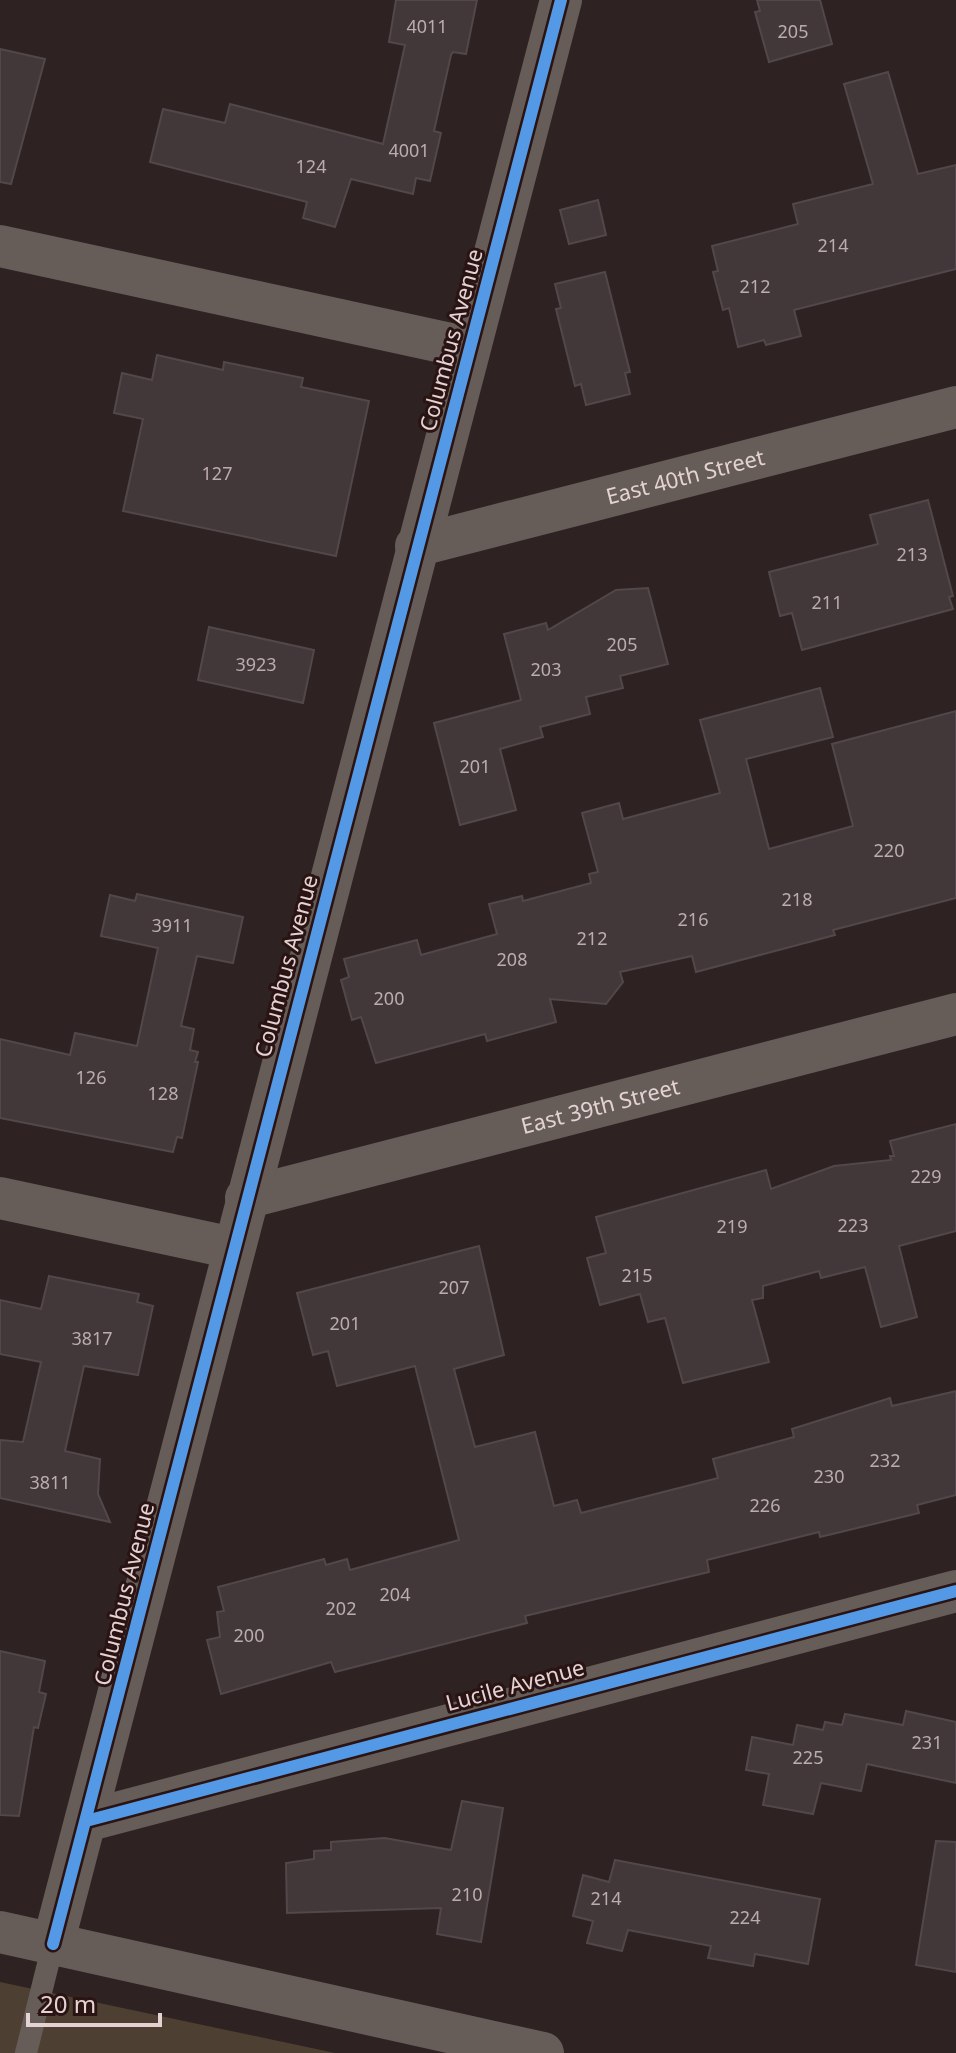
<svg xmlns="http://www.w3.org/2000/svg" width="956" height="2053" viewBox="0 0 956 2053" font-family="'Noto Sans',sans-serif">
	<rect width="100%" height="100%" fill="#2e2222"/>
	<path fill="#4d4032" d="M0,1982L335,2053H0Z"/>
	<g fill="#42383a" stroke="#52474a" stroke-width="2">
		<path d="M396,0H477L466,54L453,52L451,55L434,131L441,133L430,181L416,178L413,194L351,179L335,227L303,218L307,202L150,162L163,109L225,123L230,104L383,144L405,45L389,42Z"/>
		<path d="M757,0H820L832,44L769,62L755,12L760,11Z"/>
		<path d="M0,49L45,59L11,184L0,182Z"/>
		<path d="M888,72L918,174L956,165V269L794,310L801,336L766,345L764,340L738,347L729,308L723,310L713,272L718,271L712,246L798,224L793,204L873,184L844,84Z"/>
		<path d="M598,200L606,235L569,244L560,210Z"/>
		<path d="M605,272L630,372L625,373L630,394L586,405L581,384L575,386L556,309L561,308L555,284Z"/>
		<path d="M157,355L223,370L224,362L303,378L301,387L369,401L336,556L123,511L143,419L114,413L122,373L152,380Z"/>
		<path d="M928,500L953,596L949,597L953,609L802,650L792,613L780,616L769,572L878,544L870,515Z"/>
		<path d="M648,588L668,664L620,676L623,688L586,697L590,714L540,727L543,737L500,749L516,810L460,825L434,723L521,700L504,634L546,623L548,630L616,590Z"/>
		<path d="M209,627L314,650L303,703L198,680Z"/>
		<path d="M820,688L833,737L746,759L769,849L853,826L832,744L956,711V898L833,930L835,935L696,972L692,956L620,972L623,982L606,1004L550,999L556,1022L487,1041L485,1034L376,1063L361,1017L352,1020L341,980L349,977L344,959L417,940L421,955L497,934L489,904L522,896L523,901L591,883L589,874L598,872L582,813L619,803L623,819L720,793L700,720Z"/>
		<path d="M137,894L243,917L233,963L197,956L181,1026L194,1029L190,1050L198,1052L195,1062H198L182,1138L177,1137L173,1152L0,1118V1039L70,1055L75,1033L137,1046L158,948L101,936L110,895L135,901Z"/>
		<path d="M956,1124V1231L899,1246L917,1317L881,1327L865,1267L821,1278L819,1271L763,1286V1298L752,1300L769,1362L683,1383L665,1318L648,1322L640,1294L600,1305L587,1258L606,1253L596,1217L766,1170L771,1189L834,1166L891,1160L890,1156H894L890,1141Z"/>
		<path d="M479,1246L504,1355L454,1369L475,1447L535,1432L554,1506L577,1500L581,1513L718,1478L713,1459L794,1437L792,1429L890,1398L892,1406L956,1391V1495L917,1505L919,1513L820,1537L819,1532L707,1560L709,1572L525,1616L527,1623L335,1672L331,1662L221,1694L207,1640L220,1637L217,1612L224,1611L218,1587L324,1559L326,1565L347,1559L350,1570L459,1540L415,1366L337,1386L328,1351L313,1355L297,1293Z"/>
		<path d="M49,1276L139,1294L137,1302L153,1306L138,1375L84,1366L65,1451L100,1459L98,1494L110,1522L0,1498V1440L23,1442L41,1362L0,1354V1300L41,1309Z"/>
		<path d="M0,1651L45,1661L39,1692L46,1694L38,1728L34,1727L19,1816L0,1815Z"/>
		<path d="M906,1711L956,1722V1783L867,1764L861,1791L821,1783L813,1814L763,1805L769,1774L746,1770L752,1737L793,1745L797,1725L823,1730L825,1722L842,1725L845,1714L903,1725Z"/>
		<path d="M462,1801L503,1808L481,1942L437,1934L441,1908L287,1913L286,1863L314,1859V1851L331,1850V1842L385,1838L451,1850Z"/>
		<path d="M936,1841L956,1842V1972L916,1965Z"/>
		<path d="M615,1860L820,1899L808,1964L755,1954L753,1966L708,1958L711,1946L628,1930L622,1951L587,1943L593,1921L573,1916L583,1875L609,1882Z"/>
	</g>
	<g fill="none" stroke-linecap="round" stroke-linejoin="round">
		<path stroke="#665c58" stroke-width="22" d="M26,2053L53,1944"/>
		<g stroke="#665c58" stroke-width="42">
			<path d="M0,246L469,348"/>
			<path id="s1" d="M416,546L956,407"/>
			<path d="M0,1198L233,1248"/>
			<path id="s2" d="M246,1198L956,1014"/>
			<path d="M86,1821L956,1591"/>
			<path d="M0,1932L543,2053"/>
			<path d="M53,1944L561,0"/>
		</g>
		<g stroke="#2a1313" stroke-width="17">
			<g id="cycleway">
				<path d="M86,1821L956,1591"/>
				<path d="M53,1944L561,0"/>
			</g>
		</g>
		<use href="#cycleway" stroke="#5399e6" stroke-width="12"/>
	</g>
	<g text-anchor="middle" stroke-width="6" stroke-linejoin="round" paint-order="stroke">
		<g font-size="18" fill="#bcacac">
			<text x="427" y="33">4011</text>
			<text x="793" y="38">205</text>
			<text x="409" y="157">4001</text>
			<text x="311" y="173">124</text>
			<text x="833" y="252">214</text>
			<text x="755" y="293">212</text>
			<text x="217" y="480">127</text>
			<text x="912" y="561">213</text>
			<text x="827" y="609">211</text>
			<text x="622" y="651">205</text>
			<text x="256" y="671">3923</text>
			<text x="546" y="676">203</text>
			<text x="475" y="773">201</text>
			<text x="889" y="857">220</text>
			<text x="797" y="906">218</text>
			<text x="693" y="926">216</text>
			<text x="172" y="932">3911</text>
			<text x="592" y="945">212</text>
			<text x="512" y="966">208</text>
			<text x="389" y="1005">200</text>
			<text x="91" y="1084">126</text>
			<text x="163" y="1100">128</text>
			<text x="926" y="1183">229</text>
			<text x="853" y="1232">223</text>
			<text x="732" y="1233">219</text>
			<text x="637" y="1282">215</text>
			<text x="454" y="1294">207</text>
			<text x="345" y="1330">201</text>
			<text x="92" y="1345">3817</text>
			<text x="885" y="1467">232</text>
			<text x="829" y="1483">230</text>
			<text x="50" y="1489">3811</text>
			<text x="765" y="1512">226</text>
			<text x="395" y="1601">204</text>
			<text x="341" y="1615">202</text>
			<text x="249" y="1642">200</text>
			<text x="927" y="1749">231</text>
			<text x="808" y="1764">225</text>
			<text x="467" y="1901">210</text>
			<text x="606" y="1905">214</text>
			<text x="745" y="1924">224</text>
		</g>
		<g font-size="22" fill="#e4d3d2" stroke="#2a1313">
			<text transform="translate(451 340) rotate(-75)" y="8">Columbus Avenue</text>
			<text dy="8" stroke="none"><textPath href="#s1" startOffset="278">East 40th Street</textPath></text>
			<text transform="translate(286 966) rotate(-75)" y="8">Columbus Avenue</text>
			<text dy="8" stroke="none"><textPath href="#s2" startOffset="366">East 39th Street</textPath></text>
			<text transform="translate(124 1594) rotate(-76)" y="8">Columbus Avenue</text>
			<text transform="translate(515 1685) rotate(-15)" y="8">Lucile Avenue</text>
		</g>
	</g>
	<path d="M28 2013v12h132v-12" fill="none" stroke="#e4d3d2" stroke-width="4"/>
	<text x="40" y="2013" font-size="24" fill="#e4d3d2" stroke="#2a1313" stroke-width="6" paint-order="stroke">20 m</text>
</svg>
